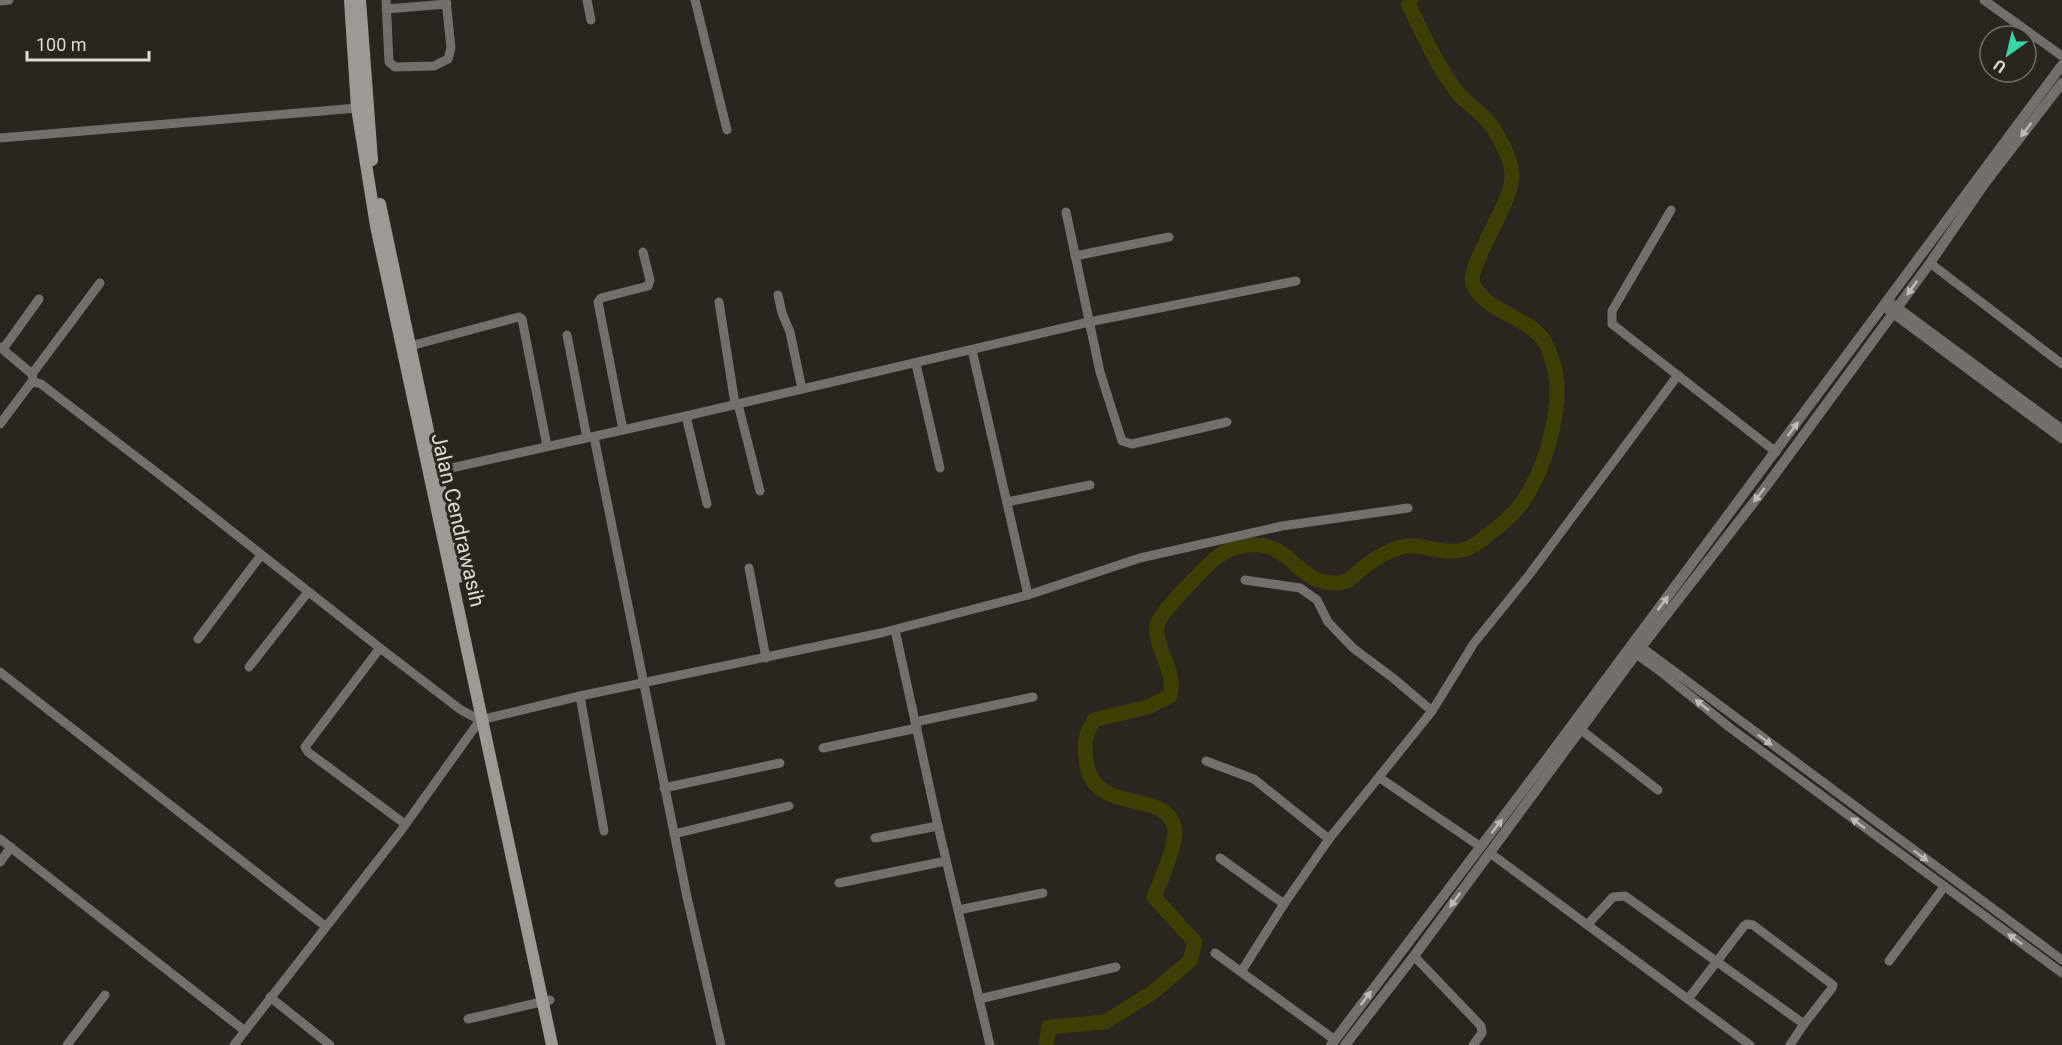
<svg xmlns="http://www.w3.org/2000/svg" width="2062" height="1045" viewBox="0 0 2062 1045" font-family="Roboto,sans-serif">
	<rect width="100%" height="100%" fill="#2a251f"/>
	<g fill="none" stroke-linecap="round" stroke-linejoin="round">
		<path stroke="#3e3f05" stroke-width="15" d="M1046,1045L1049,1027L1105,1022L1153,992L1190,961L1195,942L1154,897C1160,882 1179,841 1174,826C1164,788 1091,817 1086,759C1084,743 1085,734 1094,720L1148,707L1170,696C1171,691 1172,685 1171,680C1169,664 1152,637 1158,622C1163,610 1206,566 1217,557C1224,552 1234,547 1242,546C1291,537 1293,582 1335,583C1348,584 1354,575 1363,568C1374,559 1387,551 1401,547C1420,541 1443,557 1466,549C1475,546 1482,540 1489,534C1501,525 1512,516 1521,504C1545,471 1566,402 1553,363C1551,356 1548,348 1545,342C1528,315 1487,314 1473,284C1466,267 1511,205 1512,177C1513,160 1496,130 1485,118C1476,109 1465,102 1457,92C1437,65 1423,35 1409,5L1411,0"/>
		<g stroke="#736f6d" stroke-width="9">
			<path d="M386,0L389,62L395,67L434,66L448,59L451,48L446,0"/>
			<path d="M587,0L591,20"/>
			<path d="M695,0L727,130"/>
			<path d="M1984,0L2062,56"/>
			<path d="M0,1L9,0"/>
			<path d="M386,9L447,4"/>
			<path d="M0,138L357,108"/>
			<path d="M1671,210L1612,311V324L1776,452"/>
			<path d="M1066,212L1100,372L1122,441L1132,444L1227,422"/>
			<path d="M1075,256L1169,237"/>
			<path d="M1930,263L2062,364"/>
			<path d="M778,295L782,313L790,332L802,389"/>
			<path d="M719,302L735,404"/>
			<path d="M1893,304L2062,429"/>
			<path d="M1888,310L2062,439"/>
			<path d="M567,335L587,438"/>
			<path d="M410,346L519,317L522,319L547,446"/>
			<path d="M0,347L32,374L33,380"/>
			<path d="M3,349L39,299"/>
			<path d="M972,350L1028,595"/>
			<path d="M916,364L940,468"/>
			<path d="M32,374L100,283"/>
			<path d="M738,404L760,491"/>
			<path d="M686,416L707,504"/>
			<path d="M0,424L30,384L34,382L41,384L177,488L380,648L461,710L480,720L580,696L881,633L1028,595L1140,558L1282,526L1408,508"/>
			<path d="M623,430L598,302L601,298L648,286L650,280L643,252"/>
			<path d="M594,437L687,897L721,1045"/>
			<path d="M433,472L686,416L1089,322L1296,281"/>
			<path d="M1007,502L1090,485"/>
			<path d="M749,568L766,658"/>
			<path d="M1245,580L1300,588L1317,600L1328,622L1353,648L1393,678L1432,711"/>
			<path d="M895,630L938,826L990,1045"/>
			<path d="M198,639L261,555"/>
			<path d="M1636,643L2062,960"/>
			<path d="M380,648L305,747L308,752L405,824"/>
			<path d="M1632,651L1660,671L1729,727L2062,973"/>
			<path d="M249,667L308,592"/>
			<path d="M0,672L325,926"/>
			<path d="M580,696L604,831"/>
			<path d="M915,722L1033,697"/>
			<path d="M1580,729L1658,790"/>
			<path d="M823,748L917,728"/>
			<path d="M1206,761L1254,779L1329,839"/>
			<path d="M1380,778L1481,847"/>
			<path d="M664,788L780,763"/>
			<path d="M674,834L789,806"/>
			<path d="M875,838L938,826"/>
			<path d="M0,839L245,1031"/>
			<path d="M1490,853L1750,1045"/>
			<path d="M1220,858L1284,904"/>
			<path d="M0,862L11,847"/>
			<path d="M839,883L946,861"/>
			<path d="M958,910L1043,893"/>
			<path d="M1588,924L1613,897L1625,896L1804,1024"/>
			<path d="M1215,953L1335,1040"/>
			<path d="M1414,956L1481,1026L1482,1033L1473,1045"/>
			<path d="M1889,961L1944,887"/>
			<path d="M1241,972L1284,904L1329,839L1432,711L1474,643L1529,575L1678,375"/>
			<path d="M270,997L330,1045"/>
			<path d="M979,999L1116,967"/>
			<path d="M1688,999L1744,926L1747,924L1753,925L1833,985L1832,988L1804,1024L1790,1045"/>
			<path d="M468,1019L550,1000"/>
			<path d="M67,1045L105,995"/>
			<path d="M234,1045L400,832L480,720"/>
		</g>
		<g stroke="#736f6d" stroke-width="10">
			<path d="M1331,1045L1549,756L2062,65"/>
			<path d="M1345,1045L1414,956L1636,654L1764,489L1930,263L1985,183L2062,83"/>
		</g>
		<g stroke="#9f9995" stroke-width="12">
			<path d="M350,0L357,108L376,226L552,1045"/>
			<path d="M360,0L372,160"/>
			<path d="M380,204L459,577"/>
		</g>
	</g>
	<defs><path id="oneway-solid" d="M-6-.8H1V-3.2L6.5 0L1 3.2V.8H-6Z" transform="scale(1.5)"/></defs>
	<g fill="#bebbb7">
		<use href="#oneway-solid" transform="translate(2026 130) rotate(127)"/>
		<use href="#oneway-solid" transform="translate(1912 288) rotate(126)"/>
		<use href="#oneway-solid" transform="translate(1793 429) rotate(-53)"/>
		<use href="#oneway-solid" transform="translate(1759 495) rotate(128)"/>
		<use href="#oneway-solid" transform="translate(1663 603) rotate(-53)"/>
		<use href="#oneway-solid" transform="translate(1702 705) rotate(-141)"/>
		<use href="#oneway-solid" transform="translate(1765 740) rotate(37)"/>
		<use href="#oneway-solid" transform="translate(1858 823) rotate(-143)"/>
		<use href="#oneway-solid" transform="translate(1497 826) rotate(-53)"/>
		<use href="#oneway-solid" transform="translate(1921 856) rotate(37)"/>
		<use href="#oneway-solid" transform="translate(1455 900) rotate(126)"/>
		<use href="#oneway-solid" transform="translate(2015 939) rotate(-144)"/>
		<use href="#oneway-solid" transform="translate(1366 998) rotate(-53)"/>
	</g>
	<g text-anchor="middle" stroke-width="6" stroke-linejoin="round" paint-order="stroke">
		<g font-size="21" fill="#dedbd7" stroke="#2a251f">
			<text transform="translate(458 520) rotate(77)" y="7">Jalan Cendrawasih</text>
		</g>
	</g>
	<g transform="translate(2008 54) rotate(214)"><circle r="28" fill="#2a251f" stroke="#726e69" stroke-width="1.5"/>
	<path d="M0-4.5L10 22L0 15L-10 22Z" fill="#37d4a6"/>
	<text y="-9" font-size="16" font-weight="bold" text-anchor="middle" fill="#dedbd7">U</text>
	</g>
	<path d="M27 51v9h122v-9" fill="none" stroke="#dedbd7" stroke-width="3"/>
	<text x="36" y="51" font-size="18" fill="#dedbd7" stroke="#2a251f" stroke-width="4.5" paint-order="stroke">100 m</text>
</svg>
